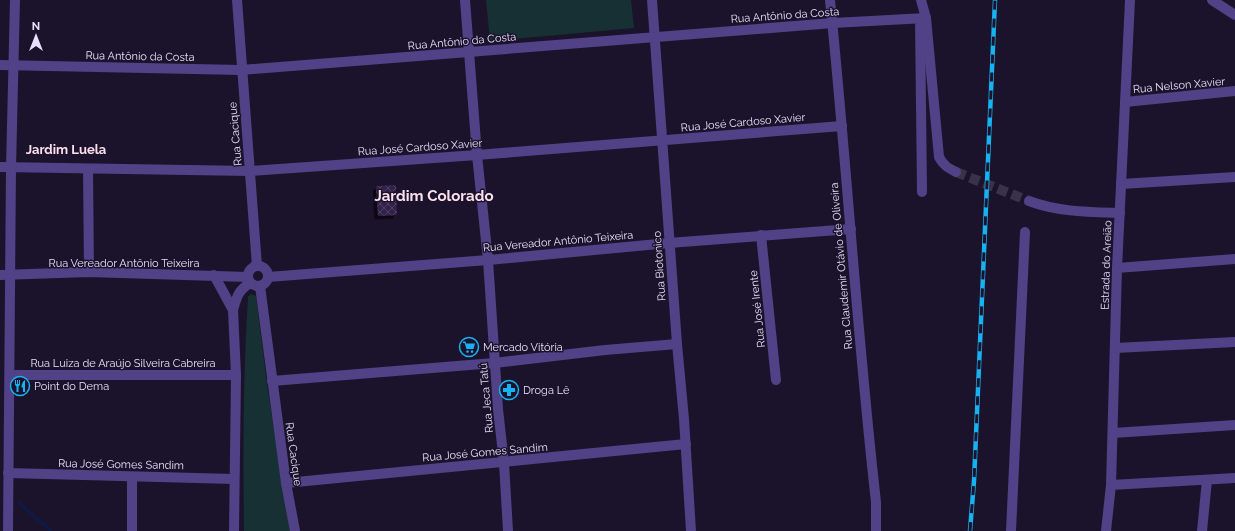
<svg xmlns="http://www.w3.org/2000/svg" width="1235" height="531" viewBox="0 0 1235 531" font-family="Raleway,sans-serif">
	<defs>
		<pattern id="building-cross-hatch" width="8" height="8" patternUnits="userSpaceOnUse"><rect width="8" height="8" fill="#31204a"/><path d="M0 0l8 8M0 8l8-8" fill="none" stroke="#4f4065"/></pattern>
		<filter id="shadow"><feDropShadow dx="-3.5" dy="3.5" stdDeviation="0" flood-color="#0009"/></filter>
	</defs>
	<rect width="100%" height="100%" fill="#1b132b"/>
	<g fill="#163034">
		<path d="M486,0H631L634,28L490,41Z"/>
		<path d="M251,294L256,296L267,384L290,531H244C243,453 243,375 248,297Z"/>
	</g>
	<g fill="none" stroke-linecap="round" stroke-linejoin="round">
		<path stroke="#0f1948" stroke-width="3" d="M19,503L51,531"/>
	</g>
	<path fill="url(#building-cross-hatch)" filter="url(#shadow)" d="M396,185L397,215L378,216L376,186Z"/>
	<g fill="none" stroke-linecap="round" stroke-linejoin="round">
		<path stroke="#3a314a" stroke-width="10" stroke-dasharray="10 5" stroke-linecap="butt" d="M956,172L1029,201"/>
		<g stroke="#514186" stroke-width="10">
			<path d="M237,0L257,266"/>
			<path d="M465,0L477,155L488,260L498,409L504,463L508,531"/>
			<path d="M652,0L677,344L684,419L691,531"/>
			<path d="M830,0C847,167 857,335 876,502V531"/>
			<path d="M921,0L926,18L939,157C943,165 948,168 956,172"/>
			<path d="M1212,0L1235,15"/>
			<path d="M920,19L922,192"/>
			<path d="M0,65L241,70L833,23L926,18"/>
			<path d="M1125,102L1235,91"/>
			<path d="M0,167L250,171L477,155L842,126"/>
			<path d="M88,169L89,272"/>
			<path d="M1121,184L1235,177"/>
			<path d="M1029,201C1058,212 1089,212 1120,213"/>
			<path d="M761,235L776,380"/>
			<circle cx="258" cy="276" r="10"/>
			<path d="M1117,268L1235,259"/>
			<path d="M0,275L89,272L248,277"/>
			<path d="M214,275L233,310L236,375L234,531"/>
			<path d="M268,277L488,260L669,243L851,229"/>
			<path d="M260,286L286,483L295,531"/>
			<path d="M233,310C237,296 238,291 250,283"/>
			<path d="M1115,348L1235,342"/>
			<path d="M10,375H236"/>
			<path d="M272,381L494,363L605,350L677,344"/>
			<path d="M1113,433L1235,425"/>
			<path d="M8,473L234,479"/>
			<path d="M286,483L686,444"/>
			<path d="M1111,485L1235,478"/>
			<path d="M8,531L11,168L15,0"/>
			<path d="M132,531V477"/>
			<path d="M1011,531L1025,232"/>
			<path d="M1106,531L1111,485L1117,268L1130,0"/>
			<path d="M1202,531L1207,480"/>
		</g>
		<g stroke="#17b2f1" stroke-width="4.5">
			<path id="rail" d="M970,531L974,481L995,0"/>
		</g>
		<use href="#rail" stroke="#1b132b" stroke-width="3" stroke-dasharray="9" stroke-linecap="butt"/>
	</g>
	<defs>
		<g id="supermarket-ring" transform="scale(1)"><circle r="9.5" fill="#1b132b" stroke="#17b2f1" stroke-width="1.5"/><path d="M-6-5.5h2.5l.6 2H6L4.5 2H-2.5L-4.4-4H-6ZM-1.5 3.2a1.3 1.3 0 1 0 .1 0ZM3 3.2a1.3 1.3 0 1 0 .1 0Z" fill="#17b2f1"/></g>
		<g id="restaurant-ring" transform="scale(1)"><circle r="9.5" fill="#1b132b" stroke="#17b2f1" stroke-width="1.5"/><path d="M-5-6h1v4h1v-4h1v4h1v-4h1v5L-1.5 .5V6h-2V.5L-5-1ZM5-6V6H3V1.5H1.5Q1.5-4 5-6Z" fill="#17b2f1"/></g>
		<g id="pharmacy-ring" transform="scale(1)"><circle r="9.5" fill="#1b132b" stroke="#17b2f1" stroke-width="1.5"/><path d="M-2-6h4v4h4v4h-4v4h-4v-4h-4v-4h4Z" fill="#17b2f1"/></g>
	</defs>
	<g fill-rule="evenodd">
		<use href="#supermarket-ring" x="469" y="347"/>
		<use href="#restaurant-ring" x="20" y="386"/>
		<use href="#pharmacy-ring" x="509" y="390"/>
	</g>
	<g text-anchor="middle" stroke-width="3" stroke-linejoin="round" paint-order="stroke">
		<g font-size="11" fill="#e8defd" stroke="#1b132b">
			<text transform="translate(785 15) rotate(-4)" y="4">Rua Antônio da Costa</text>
			<text transform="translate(462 41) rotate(-5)" y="4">Rua Antônio da Costa</text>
			<text transform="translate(140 56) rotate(1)" y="4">Rua Antônio da Costa</text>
			<text transform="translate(1179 85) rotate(-5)" y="4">Rua Nelson Xavier</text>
			<text transform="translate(743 122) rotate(-5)" y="4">Rua José Cardoso Xavier</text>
			<text transform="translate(235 134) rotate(-95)" y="4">Rua Cacique</text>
			<text transform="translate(420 147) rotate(-4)" y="4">Rua José Cardoso Xavier</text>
			<text transform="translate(558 241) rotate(-5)" y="4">Rua Vereador Antônio Teixeira</text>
			<text x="124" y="267">Rua Vereador Antônio Teixeira</text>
			<text transform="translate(1106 265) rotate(-88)" y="4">Estrada do Areião</text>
			<text transform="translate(659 266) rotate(-94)" y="4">Rua Biotonico</text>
			<text transform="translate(841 266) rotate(-95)" y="4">Rua Claudemir Otávio de Oliveira</text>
			<text transform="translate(757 309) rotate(-96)" y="4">Rua José Irente</text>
			<text x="123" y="367">Rua Luiza de Araújo Silveira Cabreira</text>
			<text transform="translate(486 398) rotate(-95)" y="4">Rua Jeca Tatú</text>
			<text transform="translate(485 452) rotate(-5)" y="4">Rua José Gomes Sandim</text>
			<text transform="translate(294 454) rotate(82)" y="4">Rua Cacique</text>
			<text transform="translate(121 464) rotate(1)" y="4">Rua José Gomes Sandim</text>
		</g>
		<g font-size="11" fill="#e8defd" stroke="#1b132b" text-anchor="start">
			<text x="483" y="351">Mercado Vitória</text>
			<text x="34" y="390">Point do Dema</text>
			<text x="523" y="394">Droga Lê</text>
		</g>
		<g font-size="13" font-weight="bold" fill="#fde0ed" stroke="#1b132b">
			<text x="66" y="154">Jardim Luela</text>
		</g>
		<g font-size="15" font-weight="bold" fill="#fde0ed" stroke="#1b132b">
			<text x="434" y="201">Jardim Colorado</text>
		</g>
	</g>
	<g transform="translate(36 36)" stroke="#1b132b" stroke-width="3" paint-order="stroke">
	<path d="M0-3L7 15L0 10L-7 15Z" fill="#e8defd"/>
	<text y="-6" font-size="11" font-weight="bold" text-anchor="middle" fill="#e8defd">N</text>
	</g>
</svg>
